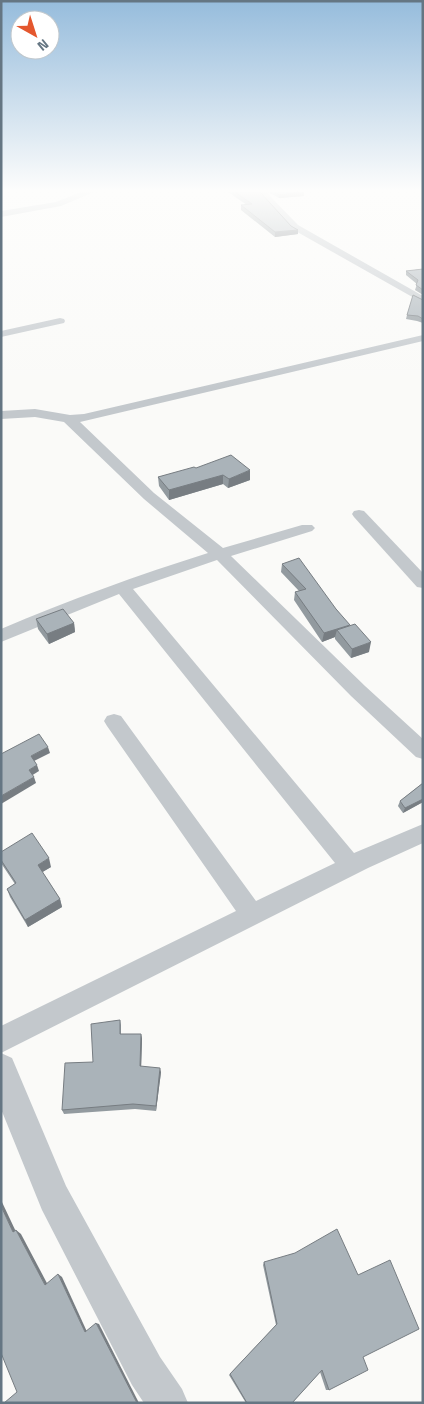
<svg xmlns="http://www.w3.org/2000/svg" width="424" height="1404" viewBox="0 0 424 1404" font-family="'Titillium Web',sans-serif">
	<rect width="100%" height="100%" fill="#fafaf8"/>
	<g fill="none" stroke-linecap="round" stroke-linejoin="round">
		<g fill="#c3c8cc" fill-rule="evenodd">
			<path d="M81,192H94L61,206L1,217V211L56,202Z"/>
			<path d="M257,192H266L298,225L423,296V303L292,229Z"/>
			<path d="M60,318L64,319L65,321L64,323L1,337V331Z"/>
			<path d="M423,335V341L80,422L154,493L223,548L302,525H312L315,528L312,531L231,556L365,686L423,739V759L416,757L351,696L217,560L133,589L354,853L423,824V843L368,868L1,1053V1026L236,911L107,726L104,721L107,716L114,714L121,716L256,901L335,863L119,594L1,642V629C69,600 138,575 208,553L144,499L64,422L35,417L1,419V411L35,409L70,415L84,414Z"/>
			<path d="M359,510L364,511L423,573V588L417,587L354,517L352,514L354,511Z"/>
		</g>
		<path fill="#c3c8cc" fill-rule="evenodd" d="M1,1053L12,1058L66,1186L160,1357L182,1389L188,1403H144L132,1385L42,1210L1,1109Z"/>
	</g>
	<g fill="#929a9f">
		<path d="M228,192H260L298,234L275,237L241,210V205H247Z"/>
		<path d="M268,192H304V196L279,198Z"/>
		<path d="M423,269V295L415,290L417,284L406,275V271Z"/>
		<path d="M423,300V323L417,321L406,319L407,315Z"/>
		<path d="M196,468L250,480L228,488L223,484L169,500L159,486L158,477Z"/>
		<path d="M282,564L336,609L369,652L351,658L335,639V637L322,642L294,600L295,592L299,591L281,572Z"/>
		<path d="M36,619L74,623L75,632L49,644L38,629Z"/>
		<path d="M423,783V802L403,813L398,806L400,801Z"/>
		<path d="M1,852L51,867L42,872L60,899L62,907L28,927L10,897L7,889L15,884L1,863Z"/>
		<path d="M120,1020L121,1025V1034H141L142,1039L141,1067L161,1072L156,1111L135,1109L64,1114L62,1110Z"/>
		<path d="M264,1262L363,1357L329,1390H326L320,1372L292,1403H246L229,1375L276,1325L263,1265Z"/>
	</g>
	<g fill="#777d82">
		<path d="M299,192H304V196L279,198V195Z"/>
		<path d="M298,230V234L275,237V232Z"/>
		<path d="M250,470V480L228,488L229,479Z"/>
		<path d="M223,475V484L169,500V490Z"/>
		<path d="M74,623L75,632L49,644L47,634Z"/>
		<path d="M350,625L337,630L335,637L322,642L324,633Z"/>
		<path d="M371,642L369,652L351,658L352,649Z"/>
		<path d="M48,747L50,753L32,762L31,756Z"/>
		<path d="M37,765L39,771L31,776L29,770Z"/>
		<path d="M34,777L36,783L1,804V796Z"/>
		<path d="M423,799V802L403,813L405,808Z"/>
		<path d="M49,858L51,867L41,873L38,865Z"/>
		<path d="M60,899L62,907L28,927L25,920Z"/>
		<path d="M141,1034L142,1039L141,1071L140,1066Z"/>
		<path d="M160,1068L161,1072L156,1111V1106Z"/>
		<path d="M1,1200L18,1236L13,1232L1,1206Z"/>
		<path d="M16,1230L21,1234L49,1287L45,1285Z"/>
		<path d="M58,1274L62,1277L88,1334L85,1332Z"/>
		<path d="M96,1323L99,1324L139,1403H137Z"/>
	</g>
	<g fill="#aab3b9" stroke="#777d82">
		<path d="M235,192H260L291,226L298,230L275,232L241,205L252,204Z"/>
		<path d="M275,192H299L279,195Z"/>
		<path d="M423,269V290L416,285L418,280L406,271Z"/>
		<path d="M413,295L423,300V319L418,316L407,315Z"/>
		<path d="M231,455L250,470L229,479L223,475L169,490L158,477L194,467L196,468Z"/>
		<path d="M299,558L336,609L350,625L324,633L295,592L306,589L282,564Z"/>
		<path d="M63,609L74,623L47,634L36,619Z"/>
		<path d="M355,624L371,642L352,649L337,630Z"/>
		<path d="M39,734L48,747L31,756L37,765L29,770L34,777L1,796V754Z"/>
		<path d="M423,783V799L405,808L400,801Z"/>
		<path d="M32,833L49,858L38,865L60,899L25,920L7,889L16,883L1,860V852Z"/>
		<path d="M120,1020V1034H141L140,1066L160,1068L156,1106L133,1104L62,1110L65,1063L93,1062L91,1024Z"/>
		<path d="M1,1206L13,1232L16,1230L45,1285L58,1274L85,1332L96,1323L137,1403H4L17,1392L1,1353Z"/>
		<path d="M337,1229L358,1275L390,1260L419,1329L363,1357L368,1370L329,1390L322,1370L292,1403H247L230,1374L277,1324L264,1262L295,1253Z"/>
	</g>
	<linearGradient id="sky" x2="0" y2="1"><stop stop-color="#96bcdc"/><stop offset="0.49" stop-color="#fdfdfc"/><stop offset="1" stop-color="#fdfdfc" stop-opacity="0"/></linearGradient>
	<rect width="424" height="389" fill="url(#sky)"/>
	<rect width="424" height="1404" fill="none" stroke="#657683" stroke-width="5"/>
	<g transform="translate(35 35) rotate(141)"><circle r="24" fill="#ffffff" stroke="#c1c8cd"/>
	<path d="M0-4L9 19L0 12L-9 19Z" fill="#e4572e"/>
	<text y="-8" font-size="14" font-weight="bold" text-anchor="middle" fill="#657683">N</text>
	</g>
</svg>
